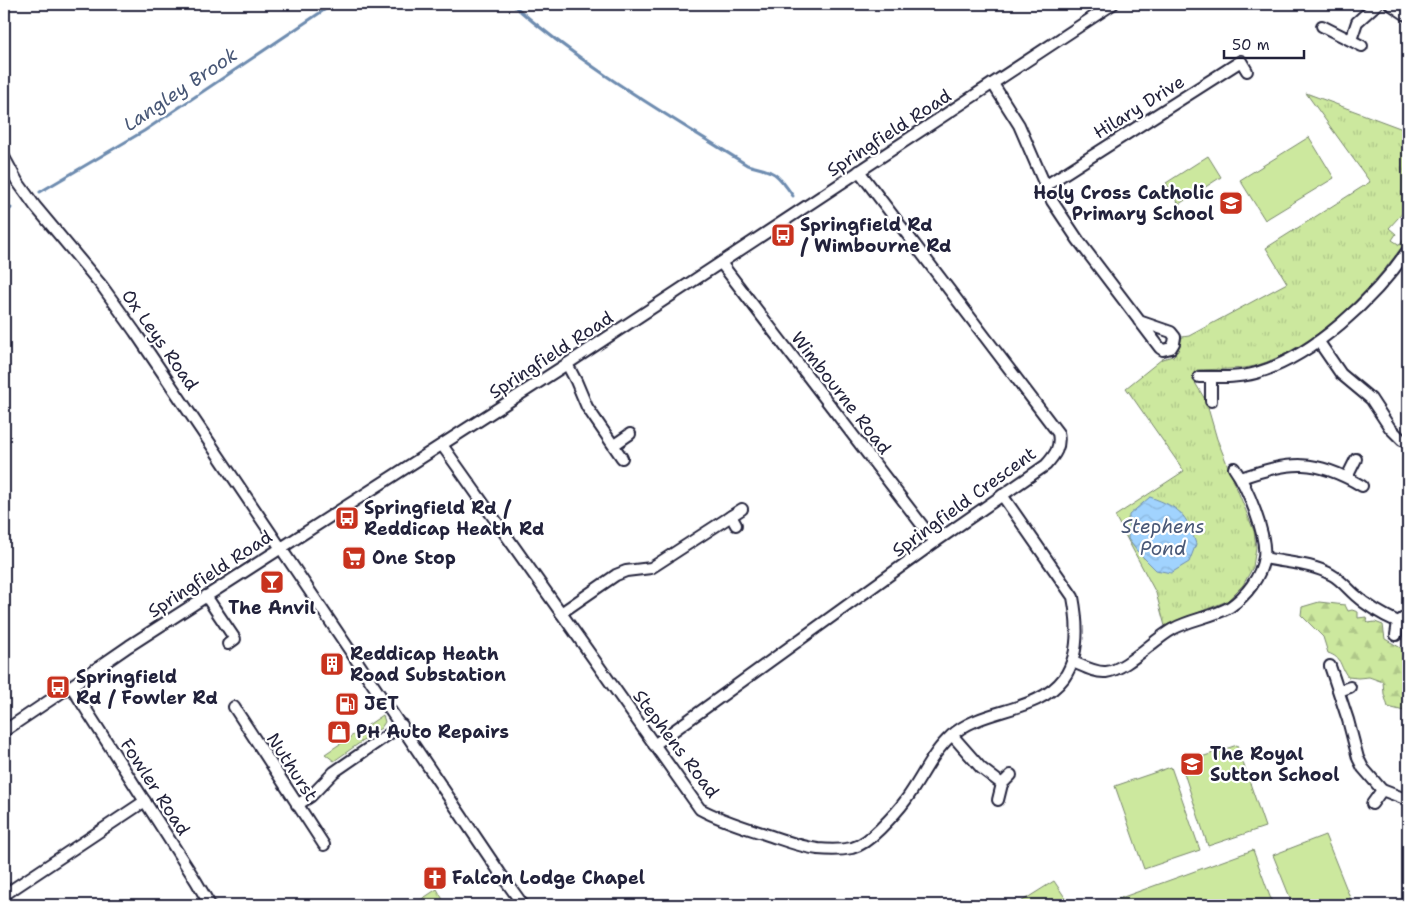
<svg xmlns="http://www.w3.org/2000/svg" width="1412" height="909" viewBox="0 0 1412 909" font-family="'Shantell Sans',sans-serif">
	<defs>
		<pattern id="forest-firs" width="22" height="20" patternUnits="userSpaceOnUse" patternTransform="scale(1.25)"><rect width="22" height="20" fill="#cce89e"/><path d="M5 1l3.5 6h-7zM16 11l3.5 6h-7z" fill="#afc789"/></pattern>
		<pattern id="park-tufts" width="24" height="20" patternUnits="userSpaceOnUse" patternTransform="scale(1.25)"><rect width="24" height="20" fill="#cce89e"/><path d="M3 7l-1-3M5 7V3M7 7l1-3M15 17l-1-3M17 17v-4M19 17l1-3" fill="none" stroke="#afc789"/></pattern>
		<pattern id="water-waves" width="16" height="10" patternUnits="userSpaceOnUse" patternTransform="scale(1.25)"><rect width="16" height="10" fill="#a1d3fe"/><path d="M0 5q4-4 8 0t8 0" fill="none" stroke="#8ab5db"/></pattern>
	</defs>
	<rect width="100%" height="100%" fill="#fff"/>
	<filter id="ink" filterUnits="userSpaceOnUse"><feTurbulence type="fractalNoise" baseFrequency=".02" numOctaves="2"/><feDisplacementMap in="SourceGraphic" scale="10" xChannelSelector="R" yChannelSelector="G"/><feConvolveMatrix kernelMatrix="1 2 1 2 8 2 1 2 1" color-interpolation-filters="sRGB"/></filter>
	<g filter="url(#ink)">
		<g fill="#cce89e" stroke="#77856c">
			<path d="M1309,137L1334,178L1265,220L1240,180Z"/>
			<path d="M1208,156L1221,177L1179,204L1166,183Z"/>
			<path d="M383,715L385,722L381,728L334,761L325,754Z"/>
			<path d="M1237,745L1265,827L1208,846L1181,764Z"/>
			<path d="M1171,767L1200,850L1144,869L1115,786Z"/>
			<path d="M1325,835L1353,905H1293L1273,855Z"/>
			<path d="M1253,850L1273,905H1117L1115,900Z"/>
			<path d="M1054,881L1070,905H1016Z"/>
		</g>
		<path fill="url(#forest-firs)" stroke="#77856c" d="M1319,602L1345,605L1348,611L1352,610L1358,612V618L1366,617L1368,623L1375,622L1383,625L1385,639L1408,652V712L1388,707L1384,694L1383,682L1369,677L1358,678L1348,677C1339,666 1343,658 1328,653L1323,637L1301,615L1302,607Z"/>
		<g fill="url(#park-tufts)" stroke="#77856c">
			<path d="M1306,93L1408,131V207L1389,228L1396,234L1392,240L1400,245L1408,233V238C1373,289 1316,348 1255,366C1239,370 1214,369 1197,370L1194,381L1206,401L1217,439L1254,531L1256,547L1253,567L1243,585L1227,601L1165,626L1156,593L1115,516L1184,471L1126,388L1162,359L1173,356L1178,351L1182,337L1189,336L1287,283L1266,248L1370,182Z"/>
			<path d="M437,889L446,905H413Z"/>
		</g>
		<path fill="url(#water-waves)" stroke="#6e8cb0" d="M1150,497C1180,508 1186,513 1196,544L1189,562L1171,573L1156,570L1137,551L1128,539L1129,515Z"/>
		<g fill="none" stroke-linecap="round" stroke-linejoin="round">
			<g stroke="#6e8cb0" stroke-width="3">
				<path d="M512,4C584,67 666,114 747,165C776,172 776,172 793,196"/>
				<path d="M40,192L144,131L333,4"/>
				<path d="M4,214L11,208"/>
			</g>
			<g stroke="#22223b" stroke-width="14">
				<g id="minor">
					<path d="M1390,4L1408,16"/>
					<path d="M1322,26L1362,46"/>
					<path d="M1351,40L1357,22L1377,4"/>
					<path d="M993,84L1019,125L1052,201L1078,240L1160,348L1163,350L1171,348L1174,343L1175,337L1171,332L1139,321"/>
					<path d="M4,157L17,181L35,206L102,286L135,332L500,873L523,905"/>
					<path d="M1045,186L1241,61L1247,71"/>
					<path d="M721,263L935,542"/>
					<path d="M1319,342L1341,374L1371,399L1390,428L1402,440L1408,443"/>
					<path d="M567,364L576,381L587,407L622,458"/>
					<path d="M1199,377C1218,377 1238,378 1256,373C1313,357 1375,298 1408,250"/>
					<path d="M1211,377V401"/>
					<path d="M442,445L700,809C722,821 747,828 771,836C786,841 802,847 818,849C828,850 842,850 852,848C863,845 872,837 880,829C889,820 898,811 905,801C921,780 931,754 951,736C982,707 1037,714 1064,678C1080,655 1078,623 1073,597L1002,495"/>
					<path d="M614,445L630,434"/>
					<path d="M1347,477L1356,459"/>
					<path d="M1241,478C1291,461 1315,458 1362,486"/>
					<path d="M731,516L736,525"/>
					<path d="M1264,558C1286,563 1312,563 1332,575C1341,580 1347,588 1355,595C1368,607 1383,615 1398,622"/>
					<path d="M206,596L235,639L228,644"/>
					<path d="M561,613L616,575L626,571L651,568L742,509"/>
					<path d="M1396,635L1398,622L1408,615"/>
					<path d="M1073,662C1083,666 1095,673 1106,672C1126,670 1154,639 1173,629C1191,619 1213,617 1230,607C1246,596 1261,577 1264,557C1267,535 1247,486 1234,468"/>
					<path d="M1330,666L1348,720L1358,758L1363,768L1382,790L1408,800"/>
					<path d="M71,686L196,881L210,905"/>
					<path d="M1339,691L1350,687"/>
					<path d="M234,707L324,845"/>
					<path d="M4,731L71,686L129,646L567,364L1113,4"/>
					<path d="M952,735L981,768L1002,784"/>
					<path d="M654,745L935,542L1046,465C1055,455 1061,447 1058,433L859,171"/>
					<path d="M998,800L1002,784L1011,775"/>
					<path d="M1372,804L1382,790"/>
					<path d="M297,805L311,796L334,772L402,725"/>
					<path d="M4,895L145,801"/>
				</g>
			</g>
			<use href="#minor" stroke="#fff" stroke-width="10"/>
		</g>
	</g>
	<defs>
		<g id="school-square" transform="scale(1.25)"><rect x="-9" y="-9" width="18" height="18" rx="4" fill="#c8321e" stroke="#fff"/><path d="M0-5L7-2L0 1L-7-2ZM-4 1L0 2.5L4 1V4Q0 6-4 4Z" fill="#fff"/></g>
		<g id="bus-square" transform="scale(1.25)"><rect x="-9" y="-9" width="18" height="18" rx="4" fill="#c8321e" stroke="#fff"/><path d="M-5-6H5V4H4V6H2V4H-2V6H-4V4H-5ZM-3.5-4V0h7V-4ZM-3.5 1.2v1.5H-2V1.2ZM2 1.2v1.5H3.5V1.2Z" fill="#fff"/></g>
		<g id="supermarket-square" transform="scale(1.25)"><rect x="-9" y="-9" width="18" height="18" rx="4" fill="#c8321e" stroke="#fff"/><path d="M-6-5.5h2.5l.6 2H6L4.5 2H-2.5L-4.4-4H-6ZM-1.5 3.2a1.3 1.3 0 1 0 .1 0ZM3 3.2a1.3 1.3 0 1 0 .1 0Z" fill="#fff"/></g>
		<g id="bar-square" transform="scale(1.25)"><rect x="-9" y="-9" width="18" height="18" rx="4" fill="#c8321e" stroke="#fff"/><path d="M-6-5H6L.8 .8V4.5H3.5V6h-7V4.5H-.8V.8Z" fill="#fff"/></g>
		<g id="building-square" transform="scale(1.25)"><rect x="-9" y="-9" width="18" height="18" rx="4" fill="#c8321e" stroke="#fff"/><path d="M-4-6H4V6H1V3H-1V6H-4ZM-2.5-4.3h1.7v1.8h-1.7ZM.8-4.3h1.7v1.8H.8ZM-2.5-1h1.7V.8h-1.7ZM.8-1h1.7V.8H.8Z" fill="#fff"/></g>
		<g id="fuel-square" transform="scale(1.25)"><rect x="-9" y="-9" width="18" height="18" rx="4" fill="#c8321e" stroke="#fff"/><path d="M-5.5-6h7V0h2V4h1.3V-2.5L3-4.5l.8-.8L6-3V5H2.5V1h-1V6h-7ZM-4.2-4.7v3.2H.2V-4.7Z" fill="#fff"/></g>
		<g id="shop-square" transform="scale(1.25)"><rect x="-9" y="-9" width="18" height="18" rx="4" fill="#c8321e" stroke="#fff"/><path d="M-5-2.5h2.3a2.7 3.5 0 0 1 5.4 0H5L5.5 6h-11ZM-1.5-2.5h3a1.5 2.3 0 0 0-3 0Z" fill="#fff"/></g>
		<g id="church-square" transform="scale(1.25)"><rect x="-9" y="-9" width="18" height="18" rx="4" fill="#c8321e" stroke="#fff"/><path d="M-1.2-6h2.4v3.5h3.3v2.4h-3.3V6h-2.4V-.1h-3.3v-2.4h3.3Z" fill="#fff"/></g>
	</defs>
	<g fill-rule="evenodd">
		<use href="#school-square" x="1231" y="203"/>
		<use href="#bus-square" x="783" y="235"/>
		<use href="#bus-square" x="347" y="518"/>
		<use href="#supermarket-square" x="354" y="558"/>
		<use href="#bar-square" x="272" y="582"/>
		<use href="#building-square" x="332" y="664"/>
		<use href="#bus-square" x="58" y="687"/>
		<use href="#fuel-square" x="347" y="704"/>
		<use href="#shop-square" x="339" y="732"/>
		<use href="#school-square" x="1192" y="764"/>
		<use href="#church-square" x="435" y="878"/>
	</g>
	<g text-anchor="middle" stroke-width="4.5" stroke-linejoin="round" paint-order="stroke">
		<g font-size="18" fill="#22223b" stroke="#fff">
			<text transform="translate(1139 107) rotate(-32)" y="6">Hilary Drive</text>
			<text transform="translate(889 133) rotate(-33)" y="6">Springfield Road</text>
			<text transform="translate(160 340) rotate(55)" y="6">Ox Leys Road</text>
			<text transform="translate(551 355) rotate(-33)" y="6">Springfield Road</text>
			<text transform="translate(841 393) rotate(52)" y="6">Wimbourne Road</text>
			<text transform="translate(964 502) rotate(-36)" y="6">Springfield Crescent</text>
			<text transform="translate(210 574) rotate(-33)" y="6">Springfield Road</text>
			<text transform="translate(676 744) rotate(53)" y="6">Stephens Road</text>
			<text transform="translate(292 767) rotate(57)" y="6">Nuthurst</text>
			<text transform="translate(155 787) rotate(57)" y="6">Fowler Road</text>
		</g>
		<g font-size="18" font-weight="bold" fill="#22223b" stroke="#fff" text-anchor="start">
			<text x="1214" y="199" text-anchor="end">Holy Cross Catholic<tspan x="1214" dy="21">Primary School</tspan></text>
			<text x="800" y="231">Springfield Rd<tspan x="800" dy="21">/ Wimbourne Rd</tspan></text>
			<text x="364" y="514">Springfield Rd /<tspan x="364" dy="21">Reddicap Heath Rd</tspan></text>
			<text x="372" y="564">One Stop</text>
			<text x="272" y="614" text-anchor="middle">The Anvil</text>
			<text x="350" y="660">Reddicap Heath<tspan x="350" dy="21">Road Substation</tspan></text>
			<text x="76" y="683">Springfield<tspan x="76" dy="21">Rd / Fowler Rd</tspan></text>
			<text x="364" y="710">JET</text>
			<text x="356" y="738">PH Auto Repairs</text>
			<text x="1210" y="760">The Royal<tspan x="1210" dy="21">Sutton School</tspan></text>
			<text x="452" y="884">Falcon Lodge Chapel</text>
		</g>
		<g font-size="19" font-style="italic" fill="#485776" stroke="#fff">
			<text transform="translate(180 89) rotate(-34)" y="7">Langley Brook</text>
			<text x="1163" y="533">Stephens<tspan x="1163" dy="22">Pond</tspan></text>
		</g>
	</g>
	<rect width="1412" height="909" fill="none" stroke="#fff" stroke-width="20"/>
	<rect x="10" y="10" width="1392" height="889" fill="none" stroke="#22223b" stroke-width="2" filter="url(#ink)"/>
	<path d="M1224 50v8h80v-8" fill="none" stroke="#22223b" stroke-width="2.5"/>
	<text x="1232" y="50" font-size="15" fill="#22223b" stroke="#ffffff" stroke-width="4" paint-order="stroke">50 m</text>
</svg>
